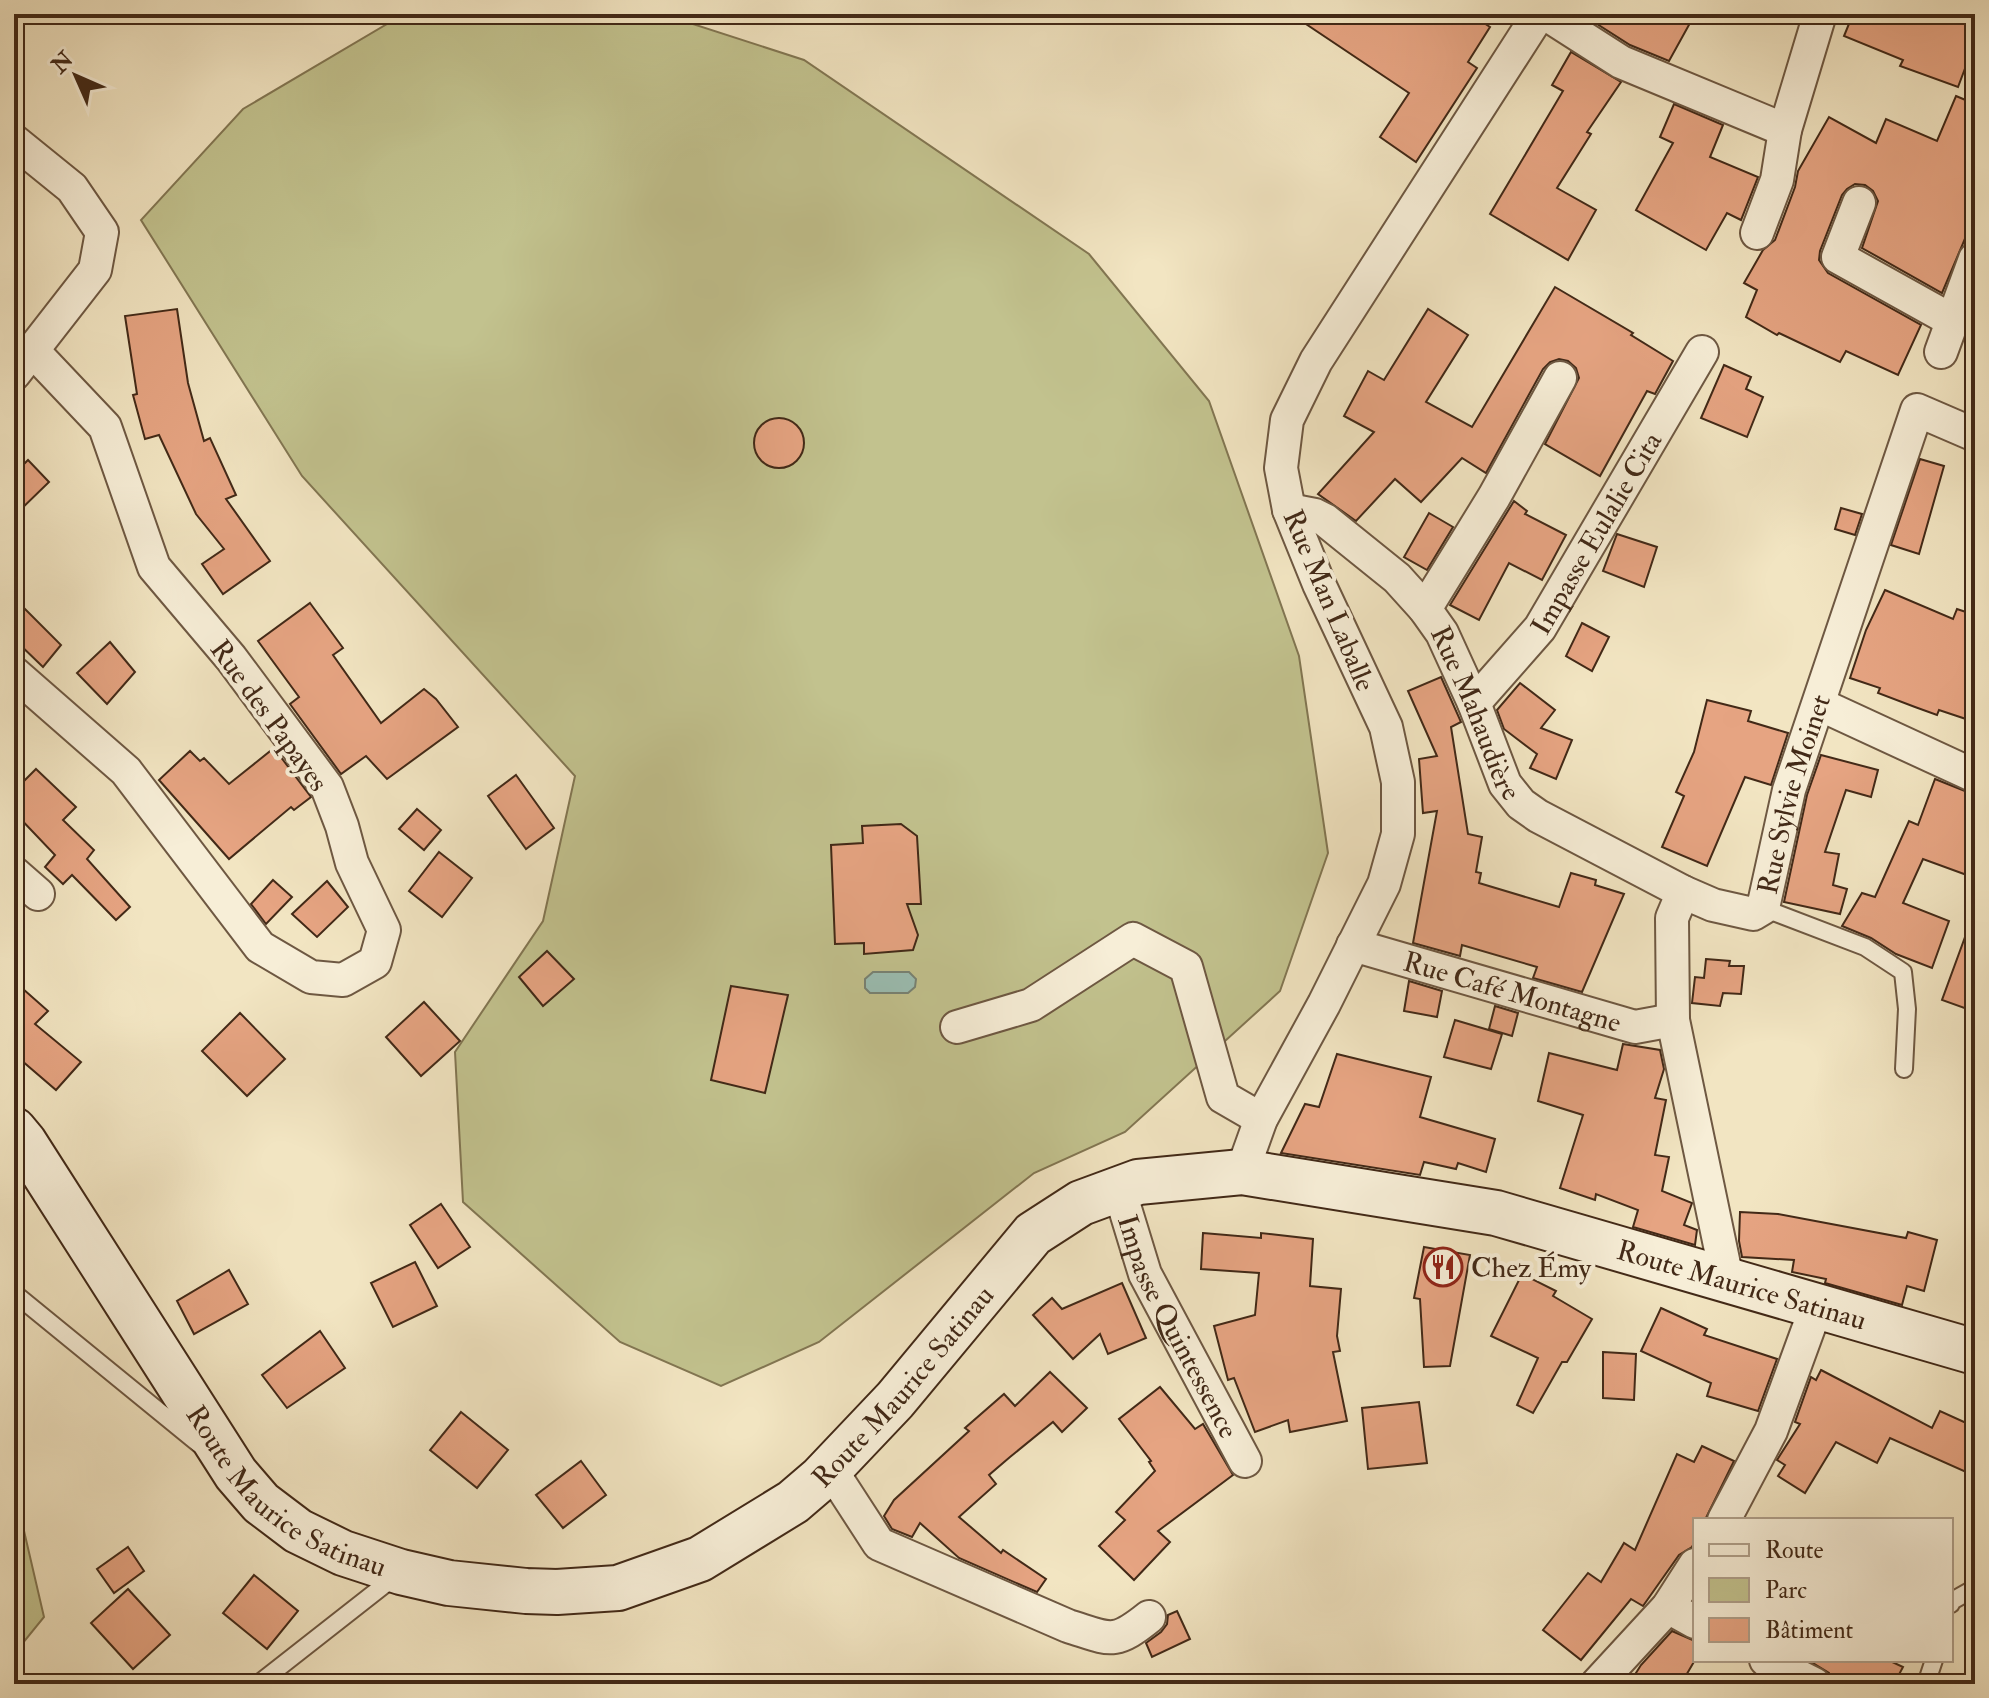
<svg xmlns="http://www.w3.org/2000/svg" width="1989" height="1698" viewBox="0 0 1989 1698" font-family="'IM FELL Double Pica',serif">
	<rect width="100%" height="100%" fill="#f2e5c2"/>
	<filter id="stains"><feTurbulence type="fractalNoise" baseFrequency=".0025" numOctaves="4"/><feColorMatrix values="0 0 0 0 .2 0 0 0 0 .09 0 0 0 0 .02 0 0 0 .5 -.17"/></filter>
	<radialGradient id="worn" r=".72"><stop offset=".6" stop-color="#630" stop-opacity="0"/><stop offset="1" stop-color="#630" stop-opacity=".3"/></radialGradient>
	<g fill="#c2c28e" stroke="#827652" stroke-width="2">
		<path d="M404,14H662L804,60L1089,254L1209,401L1299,656L1328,853L1280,991L1125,1132L1034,1173L819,1342L721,1386L620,1342L463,1202L455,1052L543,921L575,776L302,476L141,220L243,109Z"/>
		<path d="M14,1502L18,1505L44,1617L14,1654Z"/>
	</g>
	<path fill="#9bbfb4" stroke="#778375" stroke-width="2" d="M873,972H909L916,979L915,987L908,993H870L865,988V979Z"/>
	<g fill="#e6a482" stroke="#422917" stroke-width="2">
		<path d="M1291,14H1470L1490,27L1468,62L1477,68L1416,162L1380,137L1409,93Z"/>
		<path d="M1600,14H1695L1669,61L1630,45L1594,22Z"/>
		<path d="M1853,14H1953L1975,22V42L1958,87L1900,66L1903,60L1844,36Z"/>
		<path d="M1571,52L1621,82L1587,132L1591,134L1557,188L1596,210L1568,260L1490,214L1563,91L1552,85Z"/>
		<path d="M1956,96L1975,104V215L1942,293L1862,248L1878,201L1873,191L1865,185L1855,184L1847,189L1842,195L1820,251L1819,260L1828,273L1921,325L1898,375L1846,351L1840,362L1779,333L1777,335L1746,317L1757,290L1744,283L1763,250L1775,240L1795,187L1798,171L1829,117L1876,143L1886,119L1937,141Z"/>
		<path d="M1674,104L1723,125L1710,157L1758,177L1741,220L1727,213L1706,250L1636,210L1673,143L1660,137Z"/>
		<path d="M1555,287L1633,333L1631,335L1673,361L1655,394L1647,391L1600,476L1545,444L1579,378L1576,368L1568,361L1559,359L1550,362L1543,369L1486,473L1462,458L1421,502L1395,479L1356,521L1318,494L1374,432L1344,416L1368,371L1384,380L1428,309L1468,335L1426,402L1472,427Z"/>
		<path d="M177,309L188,383L204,441L210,438L236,495L226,499L270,561L223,594L202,564L224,549L196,514L159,435L145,439L133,395L137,394L125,316Z"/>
		<path d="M1724,365L1751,377L1746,389L1763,397L1747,437L1701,418Z"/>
		<circle cx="779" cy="443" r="25"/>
		<path d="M1920,459L1944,466L1919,554L1891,545Z"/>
		<path d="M28,460L49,482L14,516V474Z"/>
		<path d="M1514,501L1527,511L1525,514L1566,535L1542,580L1509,563L1479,620L1450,605Z"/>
		<path d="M1841,508L1862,514L1855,535L1835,529Z"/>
		<path d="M1429,513L1453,527L1427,570L1404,557Z"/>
		<path d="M1617,534L1657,547L1644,587L1603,571Z"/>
		<path d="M1885,590L1953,619L1957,609L1975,615V722L1939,710L1937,715L1915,707L1878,693L1880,688L1850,678L1866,630Z"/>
		<path d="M14,598L61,645L43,667L14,639Z"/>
		<path d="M310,603L343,648L333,655L381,723L424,689L436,699L458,727L387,779L366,756L341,774L290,704L299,697L258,641Z"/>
		<path d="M1582,623L1609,637L1592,671L1566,656Z"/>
		<path d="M110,642L135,672L107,704L77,673Z"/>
		<path d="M1441,677L1461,722L1451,727L1468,834L1482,837L1476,872L1481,873L1479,883L1559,907L1571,873L1596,880L1595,885L1624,894L1582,992L1533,978L1537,967L1462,945L1460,956L1413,943L1437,811L1423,813L1419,759L1437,756L1408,691Z"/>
		<path d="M1520,683L1555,710L1541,728L1572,740L1556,779L1530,768L1537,754L1504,729L1497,710Z"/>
		<path d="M1707,700L1751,711L1748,721L1788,733L1771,785L1745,777L1707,866L1662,847L1684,796L1676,792L1694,752Z"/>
		<path d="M274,748L311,797L294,810L291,807L229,859L159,780L190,751L200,761L204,758L229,784Z"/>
		<path d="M1821,755L1878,770L1871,797L1846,790L1825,852L1839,854L1833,885L1847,889L1840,914L1784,902L1807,795Z"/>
		<path d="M36,769L76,807L63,820L94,850L87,859L130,907L116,920L72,875L63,884L45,867L55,855L14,812V791Z"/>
		<path d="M516,775L554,828L526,849L488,796Z"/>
		<path d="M1935,779L1975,795V878L1923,859L1903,903L1949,921L1932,968L1896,954L1871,938L1842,926L1862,893L1875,897L1909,821L1918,825Z"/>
		<path d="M417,809L441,830L424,850L399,829Z"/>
		<path d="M901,824L917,836L921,904H907L918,935L913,950L864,954V943L835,944L831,845L863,843L862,826Z"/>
		<path d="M439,852L472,878L442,917L409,891Z"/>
		<path d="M273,880L292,897L266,924L251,904Z"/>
		<path d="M327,881L348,907L317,937L292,914Z"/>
		<path d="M1972,918H1975V995L1970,1010L1942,1000Z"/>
		<path d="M547,951L574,979L543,1006L519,977Z"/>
		<path d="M1706,959L1730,961L1729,966H1744L1741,994L1723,993L1720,1006L1692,1003L1695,977L1704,978Z"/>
		<path d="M14,981L48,1011L35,1024L81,1062L56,1090L14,1054Z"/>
		<path d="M1409,981L1442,991L1437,1017L1404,1011Z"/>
		<path d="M731,986L788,995L765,1093L711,1080Z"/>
		<path d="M424,1002L460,1041L421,1076L386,1037Z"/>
		<path d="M1495,1006L1518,1013L1512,1036L1489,1029Z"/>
		<path d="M240,1013L285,1059L247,1096L202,1051Z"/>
		<path d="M1455,1020L1502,1034L1491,1069L1444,1057Z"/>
		<path d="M1623,1044L1660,1050L1664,1069L1655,1098L1666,1100L1655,1155L1669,1157L1662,1191L1692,1203L1684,1225L1697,1230L1695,1245L1633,1227L1638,1210L1596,1194L1595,1200L1560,1188L1583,1115L1538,1101L1549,1053L1617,1070Z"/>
		<path d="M1337,1054L1431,1077L1420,1117L1495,1139L1486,1172L1458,1163L1456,1169L1424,1162L1420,1175L1281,1153L1305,1104L1319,1107Z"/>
		<path d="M441,1204L470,1247L438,1268L410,1225Z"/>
		<path d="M1740,1212L1778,1214L1906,1238L1908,1232L1937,1240L1924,1291L1907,1286L1902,1305L1825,1283L1826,1279L1792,1272L1794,1260L1742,1257L1739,1241Z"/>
		<path d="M1203,1233L1261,1238V1233L1313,1239L1310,1286L1341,1289L1337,1336L1340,1351L1333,1352L1347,1421L1290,1432L1288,1420L1255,1432L1234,1378L1228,1380L1214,1326L1255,1315L1259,1273L1201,1269Z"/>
		<path d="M1424,1247L1470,1255L1450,1366L1424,1367L1420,1299L1414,1298Z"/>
		<path d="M415,1262L437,1306L393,1327L371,1283Z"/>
		<path d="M229,1270L248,1304L194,1334L177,1301Z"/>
		<path d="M1522,1274L1556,1291L1553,1296L1592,1319L1567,1362H1562L1533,1413L1517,1405L1538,1358L1491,1336Z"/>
		<path d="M1122,1283L1146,1338L1108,1354L1100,1334L1073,1359L1033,1315L1052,1298L1062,1309Z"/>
		<path d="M1661,1308L1707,1329L1704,1335L1777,1359L1758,1411L1707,1396L1711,1383L1641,1351Z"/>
		<path d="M320,1331L345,1368L287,1408L262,1375Z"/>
		<path d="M1603,1352L1636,1354L1634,1400L1603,1398Z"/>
		<path d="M1821,1370L1932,1428L1940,1411L1975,1427V1476L1890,1438L1877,1463L1836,1442L1805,1493L1778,1476L1785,1465L1777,1460L1800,1424L1795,1422L1811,1377L1816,1380Z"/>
		<path d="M1050,1372L1087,1408L1062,1432L1053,1422L1010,1457L989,1475L996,1484L959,1517L1001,1553L1003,1550L1046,1579L1037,1592L959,1558L920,1523L912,1537L892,1529L884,1516L894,1500L969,1431L965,1428L1004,1394L1015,1406Z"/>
		<path d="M1160,1387L1195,1429L1203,1424L1233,1475L1158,1531L1170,1542L1134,1580L1099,1546L1125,1520L1116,1512L1155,1471L1149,1462L1151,1461L1119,1419Z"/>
		<path d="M1419,1402L1427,1463L1368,1469L1362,1408Z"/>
		<path d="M461,1412L508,1450L477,1488L430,1450Z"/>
		<path d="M1702,1446L1734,1461L1705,1520H1695V1541L1692,1547L1679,1555L1643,1606L1631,1599L1581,1660L1543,1630L1588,1573L1601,1582L1624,1543L1635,1550L1677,1454L1694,1462Z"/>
		<path d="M581,1461L606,1495L563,1528L536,1495Z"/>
		<path d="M128,1547L144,1571L114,1593L97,1569Z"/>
		<path d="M254,1575L298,1611L267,1649L223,1613Z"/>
		<path d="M128,1589L170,1635L133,1669L91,1623Z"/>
		<path d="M1177,1611L1190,1639L1152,1657L1146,1643L1161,1632L1167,1624L1168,1615Z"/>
		<path d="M1672,1631L1695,1641V1660L1681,1684H1629L1641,1665Z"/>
		<path d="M1808,1660H1888L1903,1667L1894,1684H1833L1829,1673Z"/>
	</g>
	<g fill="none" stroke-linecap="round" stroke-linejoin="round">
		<g stroke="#6e5842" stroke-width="20">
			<g id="service">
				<path d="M1763,908L1865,947L1903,972L1907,1009L1904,1069"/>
				<path d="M14,1293L199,1444"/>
				<path d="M1951,1604L1952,1601L1975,1588"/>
				<path d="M258,1684L397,1575"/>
				<path d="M1926,1684L1934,1660"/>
			</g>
		</g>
		<g stroke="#6e5842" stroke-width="36">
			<g id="minor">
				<path d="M1546,14L1621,62L1785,130"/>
				<path d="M14,141L72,188L102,232L95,270L14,374"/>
				<path d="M1859,203L1838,257L1953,321"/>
				<path d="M1757,233L1777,180L1785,130L1820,14"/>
				<path d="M1941,352L1975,259"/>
				<path id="s1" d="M1289,510L1315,515L1325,520L1397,578L1425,609L1442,633L1474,703L1505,784L1521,804L1538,816L1683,892"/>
				<path d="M1425,609L1494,497L1560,378"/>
				<path d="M14,673L126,771L260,947L311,977L343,980L375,962L384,930L352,863L342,826L327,787L231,658L154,567L105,427L33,351"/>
				<path id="s2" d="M1474,703L1540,628L1702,352"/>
				<path d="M1819,704L1975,776"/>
				<path d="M14,873L38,894"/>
				<path id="s3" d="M1353,945L1635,1027L1673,1020"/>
				<path d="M957,1027L1031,1005L1133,939L1186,967L1223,1097L1261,1119"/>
				<path d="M1242,1172L1261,1119L1324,1004L1384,884L1398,834V782L1386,727L1319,584L1289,510L1281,468L1287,420L1316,361L1539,14"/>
				<path id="s4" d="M1119,1189L1145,1274L1245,1461"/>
				<path id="s5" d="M1727,1279L1673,1020L1672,918L1683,892L1713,905L1753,914L1763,908L1789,790L1917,410L1975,435"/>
				<path d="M831,1470L879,1544L1068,1626C1110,1639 1113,1646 1149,1617"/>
				<path d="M1724,1520L1771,1431L1817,1305"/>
				<path d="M1668,1607L1695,1622"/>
				<path d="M1766,1660L1814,1684"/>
				<path d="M1597,1684L1668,1607L1695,1565"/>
			</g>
		</g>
		<g stroke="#422917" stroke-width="48">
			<g id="secondary">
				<path id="s6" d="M14,1130L24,1142L236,1474L261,1503L298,1531L343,1553L401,1572L449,1583L526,1591L557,1592L618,1588L700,1559L793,1502L821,1478L895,1400L1033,1234L1081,1203L1138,1182L1242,1172L1496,1213L1975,1352"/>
			</g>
		</g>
		<use href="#service" stroke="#f7eed7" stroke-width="16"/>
		<use href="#minor" stroke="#f7eed7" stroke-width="32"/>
		<use href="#secondary" stroke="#f7eed7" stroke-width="44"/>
	</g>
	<defs>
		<g id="restaurant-ring" transform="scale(2)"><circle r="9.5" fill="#f7eed7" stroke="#8f2418" stroke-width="1.5"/><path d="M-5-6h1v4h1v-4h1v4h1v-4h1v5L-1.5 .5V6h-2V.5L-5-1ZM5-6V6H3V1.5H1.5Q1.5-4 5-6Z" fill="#8f2418"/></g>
	</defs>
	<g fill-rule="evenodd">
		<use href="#restaurant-ring" x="1443" y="1267"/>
	</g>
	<g text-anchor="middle" stroke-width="8" stroke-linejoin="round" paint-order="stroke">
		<g font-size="28" fill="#422917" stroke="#f7eed7">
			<text dy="10" stroke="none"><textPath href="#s2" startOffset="210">Impasse Eulalie Cita</textPath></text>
			<text transform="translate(1330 600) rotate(67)" y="10">Rue Man Laballe</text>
			<text dy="10" stroke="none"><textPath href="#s1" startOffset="288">Rue Mahaudière</textPath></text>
			<text transform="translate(270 715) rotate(54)" y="10">Rue des Papayes</text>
			<text dy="10" stroke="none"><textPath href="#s5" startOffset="598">Rue Sylvie Moinet</textPath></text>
			<text dy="10" stroke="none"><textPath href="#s3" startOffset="166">Rue Café Montagne</textPath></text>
			<text dy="10" stroke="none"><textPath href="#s6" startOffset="2116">Route Maurice Satinau</textPath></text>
			<text dy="10" stroke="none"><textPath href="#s4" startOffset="150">Impasse Quintessence</textPath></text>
			<text dy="10" stroke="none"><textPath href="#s6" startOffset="1180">Route Maurice Satinau</textPath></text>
			<text dy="10" stroke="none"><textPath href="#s6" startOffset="460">Route Maurice Satinau</textPath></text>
		</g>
		<g font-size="28" fill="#422917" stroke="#f7eed7" text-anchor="start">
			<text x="1471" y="1277">Chez Émy</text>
		</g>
	</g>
	<rect width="1989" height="1698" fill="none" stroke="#f2e5c2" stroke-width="48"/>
	<rect x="16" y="16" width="1957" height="1666" fill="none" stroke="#422917" stroke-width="4"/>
	<rect x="24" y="24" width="1941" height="1650" fill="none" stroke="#422917" stroke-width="2"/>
	<rect x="1693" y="1518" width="260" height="144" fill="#f7eed7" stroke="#af9f8a" stroke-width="2"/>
	<rect x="1709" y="1544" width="40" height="12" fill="#f7eed7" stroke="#af9f8a" stroke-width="2"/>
	<text x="1765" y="1558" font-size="24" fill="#422917">Route</text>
	<rect x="1709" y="1578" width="40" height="24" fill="#c2c28e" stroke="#af9f8a" stroke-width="2"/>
	<text x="1765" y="1598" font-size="24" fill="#422917">Parc</text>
	<rect x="1709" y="1618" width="40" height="24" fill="#e6a482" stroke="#af9f8a" stroke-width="2"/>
	<text x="1765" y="1638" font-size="24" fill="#422917">Bâtiment</text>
	<g transform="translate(76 76) rotate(315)" stroke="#f7eed7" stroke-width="6" paint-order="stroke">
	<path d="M0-6L14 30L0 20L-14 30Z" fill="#422917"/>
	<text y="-12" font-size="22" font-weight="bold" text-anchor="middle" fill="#422917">N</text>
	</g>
	<rect width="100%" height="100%" filter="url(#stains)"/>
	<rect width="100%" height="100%" fill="url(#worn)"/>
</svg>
